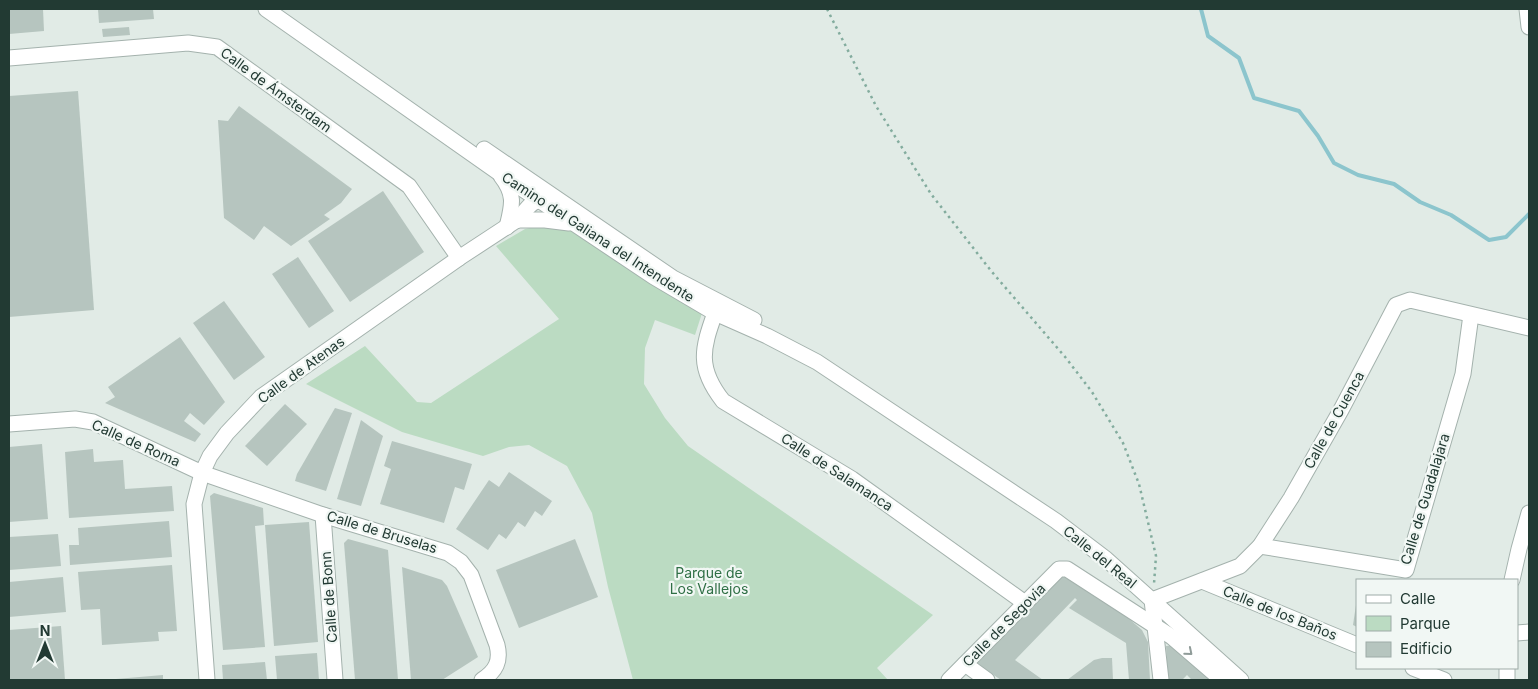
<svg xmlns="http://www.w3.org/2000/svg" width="1538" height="689" viewBox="0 0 1538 689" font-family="Inter,sans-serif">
	<rect width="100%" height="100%" fill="#e1ebe6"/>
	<path fill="#bbdbc2" d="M547,224L569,226L703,310L695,335L655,320L645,348L644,384L665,418L688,446L933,615L877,668L888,680H633L608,587L592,513L567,466L529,445L509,447L483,456L402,432L306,384L365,346L417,402L431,403L559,319L496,246L525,229Z"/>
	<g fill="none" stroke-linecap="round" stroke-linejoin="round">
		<path stroke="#8cc5cd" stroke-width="4" d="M1201,9L1208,36L1239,58L1254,98L1299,111L1318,136L1334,163L1358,175L1394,184L1420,202L1451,215L1489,240L1506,237L1529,214"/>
	</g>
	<g fill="#b6c5bf">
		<path d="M9,9H43L44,31L9,34Z"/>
		<path d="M98,9H153L154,19L99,23Z"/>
		<path d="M129,27L130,35L103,37L102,29Z"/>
		<path d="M78,91L94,310L9,317V96Z"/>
		<path d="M239,106L352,189L341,203L324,215L330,219L291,246L264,226L254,240L224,218L218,120L228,121Z"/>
		<path d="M383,191L424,252L350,302L308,241Z"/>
		<path d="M298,257L334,311L309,328L272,274Z"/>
		<path d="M224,301L265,357L234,380L193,323Z"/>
		<path d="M180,337L225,402L204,425L190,413L184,421L201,434L195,442L105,403L115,397L108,387Z"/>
		<path d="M285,404L307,424L267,466L245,446Z"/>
		<path d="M335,408L352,413L326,491L295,481L297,474Z"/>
		<path d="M361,420L383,436L361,506L337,499Z"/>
		<path d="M392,441L472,464L464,490L455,487L444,523L380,504L391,469L384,466Z"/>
		<path d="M42,444L48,519L9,522V447Z"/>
		<path d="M93,449L94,462L123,460L125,489L172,486L174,511L69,518L65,452Z"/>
		<path d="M509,472L552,501L542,516L535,511L525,527L518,522L506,539L499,534L488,550L456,529L489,480L499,487Z"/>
		<path d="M214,493L263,508L264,525L255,526L265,647L223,650L210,496Z"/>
		<path d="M169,521L172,557L70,565L69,545H79L78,528Z"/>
		<path d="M309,522L318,642L274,646L265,525Z"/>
		<path d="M58,534L61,566L9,570V537Z"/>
		<path d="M348,539L388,550L398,680H355L344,543Z"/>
		<path d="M575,539L598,597L519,628L496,570Z"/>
		<path d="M172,565L177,631L158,632L159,641L102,645L100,609L81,610L78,572Z"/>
		<path d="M402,567L442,580L447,586L478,657L442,680H411Z"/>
		<path d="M1063,576L1128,618L1142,630L1148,642L1150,680H1129L1126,643L1069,608L1077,600L1075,598L1015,660L1043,680H1001L976,663Z"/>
		<path d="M63,577L66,612L9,617V582Z"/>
		<path d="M1356,605H1357V627L1353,625Z"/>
		<path d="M61,626L65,680H9V630Z"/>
		<path d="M1176,645L1213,680H1192L1187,675L1182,680H1168L1166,646Z"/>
		<path d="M317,653L319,680H277L275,656Z"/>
		<path d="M1102,658H1112L1113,680H1067L1094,660Z"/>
		<path d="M265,662L267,680H223L222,665Z"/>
		<path d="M163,675V680H116V679Z"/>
	</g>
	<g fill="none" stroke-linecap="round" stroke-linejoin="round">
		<g stroke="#a4b2ad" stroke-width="17">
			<g id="minor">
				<path d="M9,58L188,43L217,47L409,186L459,258"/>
				<path d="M715,313C702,349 697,368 723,401L852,479L1025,603"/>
				<path d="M9,424L75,419L93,422L202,473L323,515L448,553L461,562L471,575L497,645C501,661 496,671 482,680"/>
				<path d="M323,515L335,680"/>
				<path d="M1260,546L1406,570L1463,374L1471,315"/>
				<path d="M1202,581L1357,645"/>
				<path d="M1517,633L1529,632"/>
				<path d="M965,664L987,680"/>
				<path d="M1413,668L1444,680"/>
				<path d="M207,680L194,504L202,473L210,456L227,433L261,397L459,258L517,220"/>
				<path d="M949,680L1059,569H1067L1172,637L1222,680"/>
				<path d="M1161,680L1152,600L1240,566L1260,546L1291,498L1341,410L1396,305L1410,300L1529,328"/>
			</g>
		</g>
		<g stroke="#a4b2ad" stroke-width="17">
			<g id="tertiary">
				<path d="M266,9L515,184L654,277L715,313L767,336L817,362L1056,521L1106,559L1241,680"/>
				<path d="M1527,9L1529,27"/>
				<path d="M484,149L673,278L754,320"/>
				<path d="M501,176C516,195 512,206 507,227"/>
				<path d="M518,220C526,210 533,197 546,201"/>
				<path d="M518,220H545L569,223"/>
				<path d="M1512,580L1519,549L1529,513"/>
				<path d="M1507,680V668"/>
			</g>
		</g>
		<path stroke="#83ac9e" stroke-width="2.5" stroke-dasharray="2.5 4" stroke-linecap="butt" d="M827,9L876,106L931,194L992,272L1066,358L1092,392L1123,443L1139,484L1156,556L1154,584"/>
		<use href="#minor" stroke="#fff" stroke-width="15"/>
		<use href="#tertiary" stroke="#fff" stroke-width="15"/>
	</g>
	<defs><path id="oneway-chevron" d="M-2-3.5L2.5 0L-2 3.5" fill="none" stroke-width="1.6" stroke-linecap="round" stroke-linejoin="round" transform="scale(1.25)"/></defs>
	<use stroke="#909c99" href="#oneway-chevron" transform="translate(1189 652) rotate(40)"/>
	<g text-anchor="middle" stroke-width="4.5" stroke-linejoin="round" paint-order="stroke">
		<g font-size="14" fill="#223a33" stroke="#f1f7f4">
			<text transform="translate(276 90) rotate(36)" y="5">Calle de Ámsterdam</text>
			<text transform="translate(598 237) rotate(33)" y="5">Camino del Galiana del Intendente</text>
			<text transform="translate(301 370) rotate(-36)" y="5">Calle de Atenas</text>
			<text transform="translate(1334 420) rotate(-61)" y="5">Calle de Cuenca</text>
			<text transform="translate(136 443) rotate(24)" y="5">Calle de Roma</text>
			<text transform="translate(837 472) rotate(33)" y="5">Calle de Salamanca</text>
			<text transform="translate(1425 499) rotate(-73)" y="5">Calle de Guadalajara</text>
			<text transform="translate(382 532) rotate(17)" y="5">Calle de Bruselas</text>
			<text transform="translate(1100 557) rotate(39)" y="5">Calle del Real</text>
			<text transform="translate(329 597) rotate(-94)" y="5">Calle de Bonn</text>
			<text transform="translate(1280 613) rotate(22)" y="5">Calle de los Baños</text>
			<text transform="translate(1004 625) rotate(-45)" y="5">Calle de Segovia</text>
		</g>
		<g font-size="14" fill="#2f6f45" stroke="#f1f7f4">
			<text x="709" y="578">Parque de<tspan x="709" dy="16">Los Vallejos</tspan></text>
		</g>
	</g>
	<rect width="1538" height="689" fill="none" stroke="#223a33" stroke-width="20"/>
	<rect x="1356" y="579" width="162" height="90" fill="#f1f7f4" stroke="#9eaba7"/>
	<rect x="1366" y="595" width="25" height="8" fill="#ffffff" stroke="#9eaba7"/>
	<text x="1400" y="604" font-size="15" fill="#223a33">Calle</text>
	<rect x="1366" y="616" width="25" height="15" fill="#bbdbc2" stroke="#9eaba7"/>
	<text x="1400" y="629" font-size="15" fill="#223a33">Parque</text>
	<rect x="1366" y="642" width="25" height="15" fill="#b6c5bf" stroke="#9eaba7"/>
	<text x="1400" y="654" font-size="15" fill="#223a33">Edificio</text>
	<g transform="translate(45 644)" stroke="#f1f7f4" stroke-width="4" paint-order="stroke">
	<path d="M0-4L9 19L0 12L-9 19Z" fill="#223a33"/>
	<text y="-8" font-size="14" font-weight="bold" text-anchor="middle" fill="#223a33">N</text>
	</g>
</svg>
